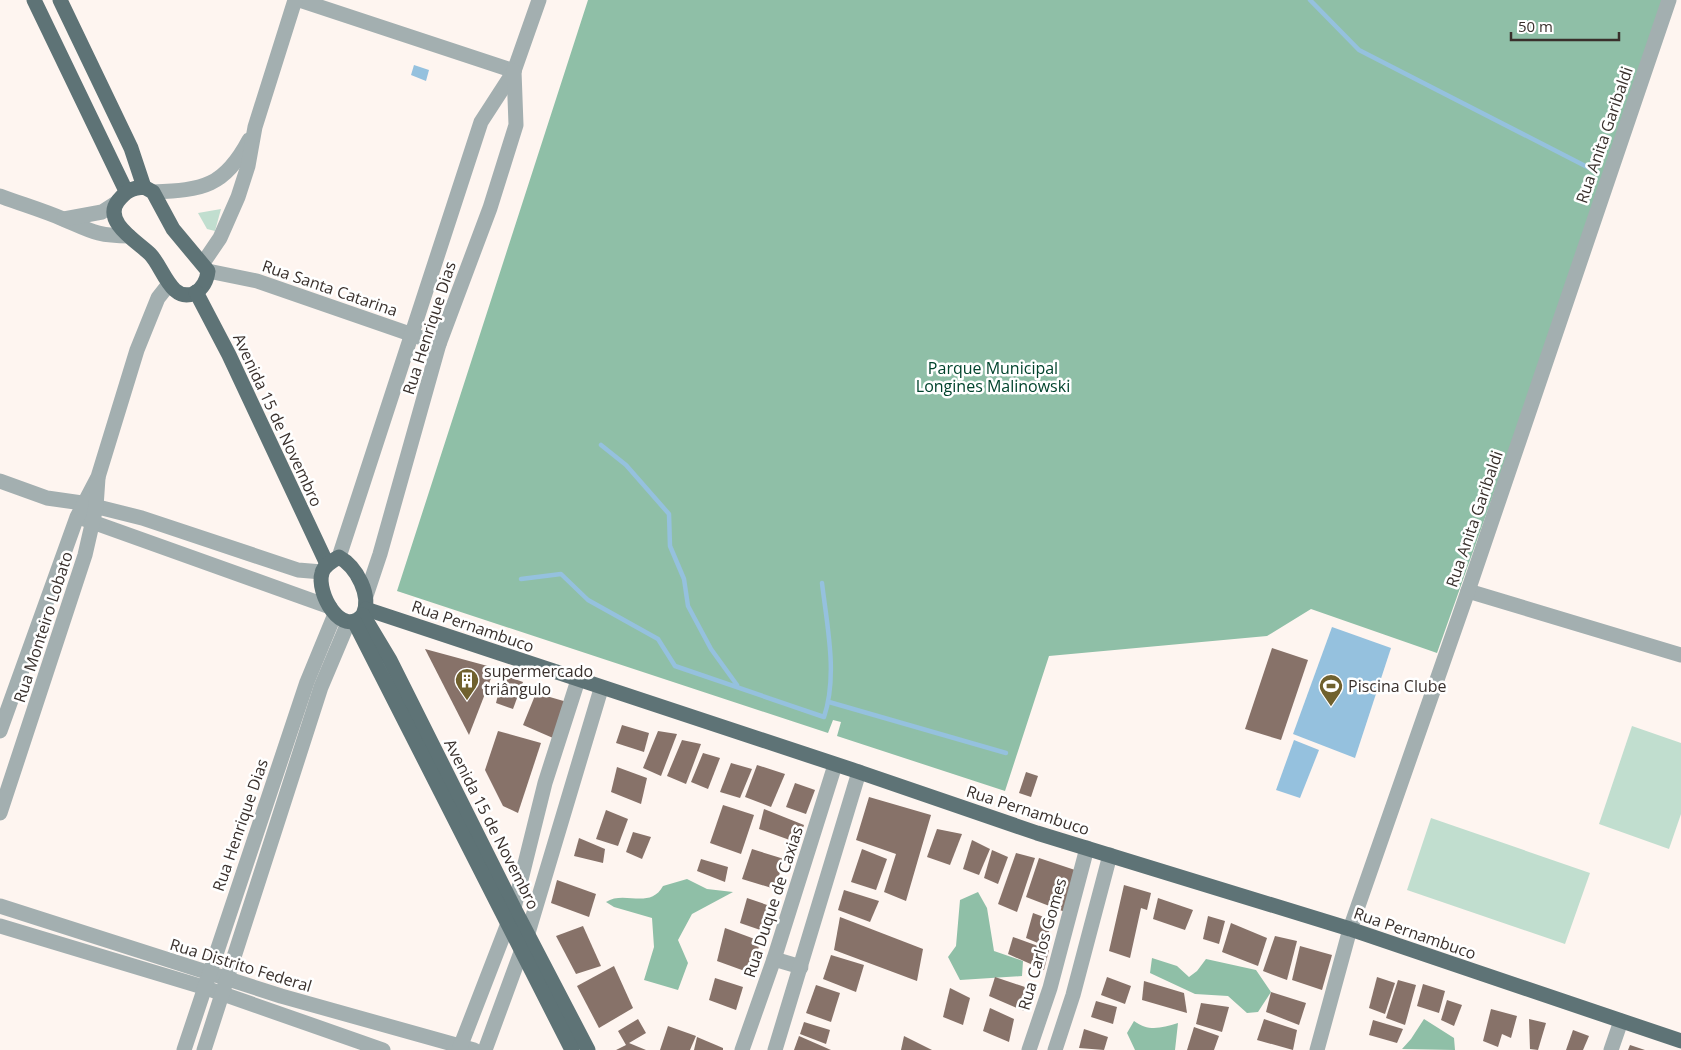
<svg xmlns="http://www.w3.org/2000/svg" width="1681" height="1050" viewBox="0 0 1681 1050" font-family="'Open Sans',sans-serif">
	<rect width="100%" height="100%" fill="#fef5f0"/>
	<g fill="#c1decf">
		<path d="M221,209L215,231L207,229L198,213Z"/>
		<path d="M1632,726L1681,743V814L1669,849L1599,824Z"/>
		<path d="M1431,818L1590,873L1565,944L1407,890Z"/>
	</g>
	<g fill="#8fbfa7">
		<path d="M588,0H1662L1589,225L1437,653L1311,609L1267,636L1049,656L1005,791L837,736L841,722L833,720L828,733L397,591Z"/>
		<path d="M687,879L707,889L733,892L692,914L678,940L688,963L678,990L644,980L654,947L652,918L614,907L606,902C624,890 650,910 663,886Z"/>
		<path d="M978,892L987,908L994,951L1023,961L1022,976L960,980L948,957L956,946L960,900Z"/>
		<path d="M1152,958L1177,966L1189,977L1197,971L1206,959L1256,970L1271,992L1258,1012L1247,1013L1228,996L1195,994L1150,973Z"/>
		<path d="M1424,1019L1454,1038L1455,1050L1402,1049L1411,1039Z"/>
		<path d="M1134,1021C1149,1032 1161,1028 1178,1023L1175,1050H1135L1127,1033Z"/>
	</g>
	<g fill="#95c1de">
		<path d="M414,65L429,70L426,81L411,75Z"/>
		<path d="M1332,627L1391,648L1355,758L1293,734Z"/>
		<path d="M1294,740L1319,750L1300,798L1276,790Z"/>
	</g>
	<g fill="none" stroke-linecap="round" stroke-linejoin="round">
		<g stroke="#95c1de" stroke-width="4.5">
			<path d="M1310,0L1359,50L1597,172"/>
			<path d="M601,445L626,465L669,514L670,546L684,579L688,606L711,649L737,685"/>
			<path d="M521,579L561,574L588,600L658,639L675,666L824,717C838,675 827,626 822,583"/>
			<path d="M829,702L1006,753"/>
		</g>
	</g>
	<g fill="#877269">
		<path d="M1272,648L1308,660L1281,740L1245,729Z"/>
		<path d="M425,649L495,668L469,735Z"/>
		<path d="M503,675L523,682L513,709L496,703Z"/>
		<path d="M536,693L567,702L553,738L523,725Z"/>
		<path d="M622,725L649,733L644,752L616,743Z"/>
		<path d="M498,731L541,743L518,813L503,806L485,770Z"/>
		<path d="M658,731L677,734L661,776L643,768Z"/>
		<path d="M682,740L701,744L686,784L667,776Z"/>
		<path d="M703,753L720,758L708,789L691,782Z"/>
		<path d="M731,763L752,769L740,798L720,792Z"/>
		<path d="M757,765L785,774L771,807L745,797Z"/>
		<path d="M617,767L647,778L641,804L611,792Z"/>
		<path d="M1026,772L1038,776L1031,797L1019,793Z"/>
		<path d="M795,783L815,790L806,814L786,807Z"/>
		<path d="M869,797L931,815L906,901L884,892L896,854L856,840Z"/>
		<path d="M723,805L754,815L741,854L710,843Z"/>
		<path d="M764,809L804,825L798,843L759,829Z"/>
		<path d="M606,810L628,819L618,846L596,839Z"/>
		<path d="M937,829L962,834L950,865L927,857Z"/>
		<path d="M633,832L651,837L642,859L626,852Z"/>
		<path d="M579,838L605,849L603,863L574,856Z"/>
		<path d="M972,840L990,849L979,875L963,869Z"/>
		<path d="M752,849L784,859L775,889L742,879Z"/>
		<path d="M862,849L887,859L876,890L851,882Z"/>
		<path d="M992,850L1008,857L998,884L984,878Z"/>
		<path d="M1016,853L1035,858L1017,912L998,904Z"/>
		<path d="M1039,858L1078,871L1065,912L1026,897Z"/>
		<path d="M701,859L728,867L725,882L697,871Z"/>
		<path d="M557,880L596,894L589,917L551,903Z"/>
		<path d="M1124,885L1151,893L1147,910L1141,908L1130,958L1109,951Z"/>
		<path d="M844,890L879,901L870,922L838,910Z"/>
		<path d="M747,898L776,908L769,933L740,923Z"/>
		<path d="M1158,898L1193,910L1185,930L1153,919Z"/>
		<path d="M1033,913L1052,920L1045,946L1026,938Z"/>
		<path d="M1208,916L1225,921L1219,944L1203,939Z"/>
		<path d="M840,917L923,949L917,981L834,950Z"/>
		<path d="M1231,923L1267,938L1258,966L1222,952Z"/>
		<path d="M583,926L601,966L576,974L556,936Z"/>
		<path d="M725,928L760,941L753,974L717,961Z"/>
		<path d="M1275,936L1297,941L1287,980L1263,971Z"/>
		<path d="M1013,937L1049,950L1044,970L1008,954Z"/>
		<path d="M1300,946L1332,955L1322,990L1292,980Z"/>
		<path d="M831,955L864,965L856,992L823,979Z"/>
		<path d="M614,966L633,1008L599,1028L577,986Z"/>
		<path d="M995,977L1031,989L1024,1011L989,996Z"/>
		<path d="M1107,977L1131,986L1125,1004L1101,995Z"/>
		<path d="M1377,977L1395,983L1385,1014L1369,1008Z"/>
		<path d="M715,978L743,987L736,1010L709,1000Z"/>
		<path d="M1398,980L1416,985L1405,1025L1386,1018Z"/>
		<path d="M1144,981L1184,993L1187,1013L1142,1000Z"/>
		<path d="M1423,984L1445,991L1439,1013L1417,1006Z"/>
		<path d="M816,985L840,993L831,1022L806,1013Z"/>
		<path d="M950,988L970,998L963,1025L943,1017Z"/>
		<path d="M1271,992L1306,1003L1299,1025L1266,1012Z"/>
		<path d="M1447,1000L1462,1005L1454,1026L1441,1020Z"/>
		<path d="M1096,1001L1117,1007L1113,1024L1091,1017Z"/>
		<path d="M1201,1003L1229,1007L1222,1032L1196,1024Z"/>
		<path d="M990,1008L1014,1019L1009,1042L983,1031Z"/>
		<path d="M1491,1009L1517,1016L1511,1038L1502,1034L1498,1047L1483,1041Z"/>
		<path d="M638,1019L646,1033L629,1043L646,1050H616L626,1045L618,1031Z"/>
		<path d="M1264,1019L1297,1030L1293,1050L1257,1040Z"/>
		<path d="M1529,1019L1546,1023L1538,1050L1530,1049Z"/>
		<path d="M1373,1020L1403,1029L1397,1043L1369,1035Z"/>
		<path d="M804,1022L830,1030L826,1044L800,1034Z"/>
		<path d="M668,1026L696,1036L690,1050H660Z"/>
		<path d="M1194,1027L1219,1036L1214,1050H1187Z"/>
		<path d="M1084,1029L1108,1037L1104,1050L1079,1048Z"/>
		<path d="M1573,1030L1589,1036L1583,1050H1566Z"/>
		<path d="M799,1036L831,1050H794Z"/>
		<path d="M904,1036L932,1050H901Z"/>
		<path d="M697,1037L723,1048V1050H694Z"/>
		<path d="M1630,1045L1645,1050H1628Z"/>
	</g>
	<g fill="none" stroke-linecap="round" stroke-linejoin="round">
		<g stroke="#a3afb0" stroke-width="15">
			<path d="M299,0L514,71"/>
			<path d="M153,192C203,190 224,187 249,140"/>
			<path d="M0,196C21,204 42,210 63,219C91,231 97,236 129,236"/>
			<path d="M64,219L102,212L116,203"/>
			<path d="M203,263L220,238L238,197L248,166L255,127L295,0"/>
			<path d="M208,271L257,281L439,344"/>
			<path d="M0,481L47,498L82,503L142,518L298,570L322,572"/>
			<path d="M84,519L330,607"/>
			<path d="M339,557L481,122L514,71L539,0"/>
			<path d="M1468,591L1681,655"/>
			<path d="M366,596L380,554L439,344L490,208L516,125L514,71"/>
			<path d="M0,731L77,517L98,477L137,350L158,298L169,284"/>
			<path d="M0,813L85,555L96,507L98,478"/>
			<path d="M0,906L281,996L474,1050"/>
			<path d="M0,926L203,987L383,1050"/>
			<path d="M774,959L801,967"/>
			<path d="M184,1050L307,682L335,614"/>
			<path d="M204,1050L321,687L348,623"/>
			<path d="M459,1050L514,908L545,783L578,680"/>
			<path d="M485,1050L528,933L601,689"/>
			<path d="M742,1050L774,959L835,765"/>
			<path d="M775,1050L859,772"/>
			<path d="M1029,1050L1050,988L1087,848"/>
			<path d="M1055,1050L1073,995L1110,855"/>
			<path d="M1317,1050L1350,929L1468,591L1669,0"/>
			<path d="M1611,1050L1621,1021"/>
		</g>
		<g stroke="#5e7376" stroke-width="15">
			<path d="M34,0L126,191"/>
			<path d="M60,0L131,148L144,187"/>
			<path d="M144,187L153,192L173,229L208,271C207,280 203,288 195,293C171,304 163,267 150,254C138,242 102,222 118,201C126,191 132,188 144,187Z"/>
			<path d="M196,292L229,355L327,564"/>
			<path d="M339,557C357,567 372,596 363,615C341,639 316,592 322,573C324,565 332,561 339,557Z"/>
			<path d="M366,609L859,772L1037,833L1350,929L1681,1041"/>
			<path d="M363,615L390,660L514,908L588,1050"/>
			<path d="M355,623L572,1050"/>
		</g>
	</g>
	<defs>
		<g id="building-pin" transform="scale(1.25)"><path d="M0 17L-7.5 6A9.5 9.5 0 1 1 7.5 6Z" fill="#70612e" stroke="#fff"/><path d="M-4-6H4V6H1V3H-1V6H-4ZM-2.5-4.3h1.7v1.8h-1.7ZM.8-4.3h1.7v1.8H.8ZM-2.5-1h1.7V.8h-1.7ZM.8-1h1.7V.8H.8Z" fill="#fff"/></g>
		<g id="stadium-pin" transform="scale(1.25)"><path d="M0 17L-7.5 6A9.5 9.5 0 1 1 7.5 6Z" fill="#70612e" stroke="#fff"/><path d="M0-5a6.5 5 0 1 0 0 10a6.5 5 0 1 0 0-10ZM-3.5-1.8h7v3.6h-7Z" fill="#fff"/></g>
	</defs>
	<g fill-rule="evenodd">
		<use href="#building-pin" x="467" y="680"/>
		<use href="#stadium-pin" x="1331" y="686"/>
	</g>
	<g text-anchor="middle" stroke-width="5" stroke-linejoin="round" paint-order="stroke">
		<g font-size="16" fill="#39302c" stroke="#fff">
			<text transform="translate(1604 135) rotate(-71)" y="6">Rua Anita Garibaldi</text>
			<text transform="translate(330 288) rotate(19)" y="6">Rua Santa Catarina</text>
			<text transform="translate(429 328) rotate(-72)" y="6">Rua Henrique Dias</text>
			<text transform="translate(278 420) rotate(65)" y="6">Avenida 15 de Novembro</text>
			<text transform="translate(1474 519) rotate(-71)" y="6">Rua Anita Garibaldi</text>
			<text transform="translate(473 626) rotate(19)" y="6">Rua Pernambuco</text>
			<text transform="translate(43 627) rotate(-72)" y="6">Rua Monteiro Lobato</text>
			<text transform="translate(1028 810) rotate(18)" y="6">Rua Pernambuco</text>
			<text transform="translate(492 824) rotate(63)" y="6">Avenida 15 de Novembro</text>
			<text transform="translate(240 825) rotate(-71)" y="6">Rua Henrique Dias</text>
			<text transform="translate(773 902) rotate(-72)" y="6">Rua Duque de Caxias</text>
			<text transform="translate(1415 933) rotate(19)" y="6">Rua Pernambuco</text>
			<text transform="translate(1042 944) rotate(-74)" y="6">Rua Carlos Gomes</text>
			<text transform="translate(241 965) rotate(17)" y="6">Rua Distrito Federal</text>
		</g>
		<g font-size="16" fill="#01432c" stroke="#fff">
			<text x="993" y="374">Parque Municipal<tspan x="993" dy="18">Longines Malinowski</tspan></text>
		</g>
		<g font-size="16" fill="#39302c" stroke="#fff" text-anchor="start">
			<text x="484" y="677">supermercado<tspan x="484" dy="18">triângulo</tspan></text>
			<text x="1348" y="692">Piscina Clube</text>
		</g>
	</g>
	<path d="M1511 32v8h108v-8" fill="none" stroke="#39302c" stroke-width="2.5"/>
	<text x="1518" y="32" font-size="15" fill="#39302c" stroke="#ffffff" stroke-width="4" paint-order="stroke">50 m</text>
</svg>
